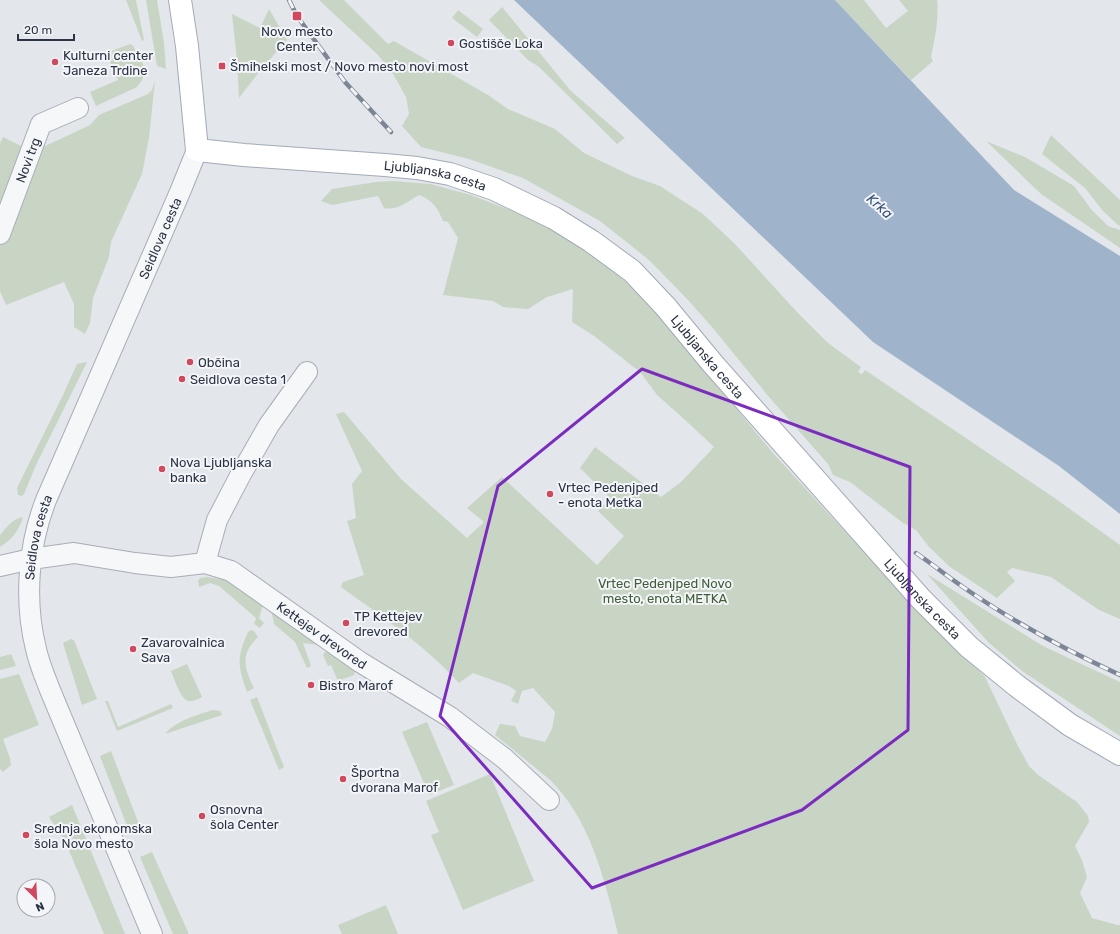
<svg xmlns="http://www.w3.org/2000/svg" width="1120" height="934" viewBox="0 0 1120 934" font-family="Rubik,sans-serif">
	<rect width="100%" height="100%" fill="#e3e6eb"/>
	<g fill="#c9d5c4">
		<path d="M126,0H136L144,40L142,41Z"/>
		<path d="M146,0H157L164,43L166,69L157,66Z"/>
		<path d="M319,0H344L388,44L394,41L488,95L508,109L555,129L584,153L632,176L660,186L703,214L735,244L796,311L828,343L861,367L858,372L862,374L865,370L1056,499L1120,545V619L1099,610L1051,577L1012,568L1007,572L1015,581L997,598L950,567L929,547L916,530L903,523L850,482L833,475L828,464L769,397L712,327L688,300L649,260L624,240L600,221L523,178L469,159L421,147L402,126L409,114L406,97L392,72L378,55Z"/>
		<path d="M835,0H864L886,28L908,11L899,0H937C939,20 935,37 931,57L933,61L911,80Z"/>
		<path d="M502,7L570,90L625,138L617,144L538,66L529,61L489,20Z"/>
		<path d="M269,9L287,40L263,67L239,98L237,60L232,14L260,28Z"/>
		<path d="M458,10L483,29L477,37L452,18Z"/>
		<path d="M130,44L133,46C142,62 151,71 137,87L96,106L90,92L118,80L106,53Z"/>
		<path d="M155,80L149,138L142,174L111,242L109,257L93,298L90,323L85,334L74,327V304L64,282L6,305L0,291V143L3,137L25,148H41L90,125L99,115L148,94L152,90Z"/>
		<path d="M1051,135L1120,200V226L1117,224L1103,211L1085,188L1042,154Z"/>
		<path d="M986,141L1025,157L1074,186L1091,209L1108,226L1120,230V248L1041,194Z"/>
		<path d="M393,181L430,184L471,195L544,223L577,244L617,274L653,308L773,453L849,536L985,677L1017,744L1029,766L1038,775L1077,802L1088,816L1089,822L1075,846L1082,860L1087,877L1080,893L1092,918L1117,925H1120V934H618C605,881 590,818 549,779L495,735L500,724L515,726L520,736L545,742L552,729L555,712L533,688L522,691L518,704L511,701L516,691L509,686L473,673L459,683C426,646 381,616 341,587L343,582L364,575L347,521L356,518L352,484L362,471L336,414L344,412L401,479L467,538L484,522L467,508L502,477L597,565L624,536L598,511L610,498L580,468L595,447L661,497L681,482L714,447L683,418L657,395L640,372L594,336L572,322L573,289L547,297L528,309L503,307L493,301L443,295L458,238L448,222L443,221C438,209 433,200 419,195C409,201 397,211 384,208L378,196L332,205L321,201L332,189L376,182Z"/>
		<path d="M87,362L36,465L24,494L22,496L18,495L17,488L63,395L77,364Z"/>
		<path d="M23,517C19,531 12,539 0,547V535C7,527 12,519 23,517Z"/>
		<path d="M927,574L1043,646L1120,682V736L1022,671L989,643Z"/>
		<path d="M207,577L219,579H227L263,605L259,618L264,623L260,628L254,624L256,618L219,586L210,583L199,587L198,581L200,578Z"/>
		<path d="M271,609L319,645L303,643L311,666L307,668L295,642L274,624Z"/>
		<path d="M251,630L254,631L258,637C240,654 244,668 254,688L247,692C238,666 236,659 248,632Z"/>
		<path d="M71,639L74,640L97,699L82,705L63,643Z"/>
		<path d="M330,650L356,667L354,675L338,681L331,665L328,666L323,655L325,652Z"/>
		<path d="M11,654L16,666L0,670V657Z"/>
		<path d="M187,664L202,697C198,699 193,702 189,701C181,701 174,678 171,671Z"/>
		<path d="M19,674L39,725L3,739L10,758L11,765L3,772L0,769V679Z"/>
		<path d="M257,697L284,767L279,770L250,700Z"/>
		<path d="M105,701H108L118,727L171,704L173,708L117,731Z"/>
		<path d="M213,710L220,711L222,715L165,734C174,722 198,714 213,710Z"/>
		<path d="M427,722L454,785L429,795L402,732Z"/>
		<path d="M111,751L140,827L129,831L100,756Z"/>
		<path d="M490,774L534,881L463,910L431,835L439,832L426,801Z"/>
		<path d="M72,805L125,934H104L65,841L49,817Z"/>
		<path d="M152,852L188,932V934H173L140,857Z"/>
		<path d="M386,905L398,934H342L338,925Z"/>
	</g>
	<path fill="#9fb4cb" d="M514,0H835L1014,190L1120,256V514L1059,466L873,342Z"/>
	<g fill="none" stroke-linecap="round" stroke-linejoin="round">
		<g stroke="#a8adb6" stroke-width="22">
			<g id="minor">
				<path id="s1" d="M0,234L41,124L78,108"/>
				<path d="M205,563L217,520L241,474L269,425L307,372"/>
				<path id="s2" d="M0,566L31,559L74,553L135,563L171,567L205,563L231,571L360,662L450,717L505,759L549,800"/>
				<path id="s3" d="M152,934L50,690C45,677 39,663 36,649C24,601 28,546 46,500L180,192L197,150"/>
			</g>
		</g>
		<g stroke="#a2abb7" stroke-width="24">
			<g id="major">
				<path id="s4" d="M180,0L187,46L197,150L244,155L385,165L417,168L450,174L494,189L554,218L591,241L632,271L665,306L713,364L921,599L969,647L1017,686L1070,725L1120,754"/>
			</g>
		</g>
		<use href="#minor" stroke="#f6f7f9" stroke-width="20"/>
		<use href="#major" stroke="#fff" stroke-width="22"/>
		<g stroke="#7d8695" stroke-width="4.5">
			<g id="rail">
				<path d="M289,0L297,16L345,82L391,132"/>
				<path d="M916,553C932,564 947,576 963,587C1012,621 1066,650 1120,675"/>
			</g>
		</g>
		<use href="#rail" stroke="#f3f5f8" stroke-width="3" stroke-dasharray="9" stroke-linecap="butt"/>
	</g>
	<path fill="none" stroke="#7b2cbf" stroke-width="3" stroke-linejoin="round" d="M642,369L910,467L908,730L802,810L592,888L440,716L498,486Z"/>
	<g fill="#cf4a5f" stroke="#f3f5f8" stroke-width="1.5">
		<rect x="292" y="11" width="10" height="10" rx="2"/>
		<circle cx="451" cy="43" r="4"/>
		<circle cx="55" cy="62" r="4"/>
		<rect x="218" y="62" width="8" height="8" rx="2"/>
		<circle cx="190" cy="362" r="4"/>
		<circle cx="182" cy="379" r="4"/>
		<circle cx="162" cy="469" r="4"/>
		<circle cx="550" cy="494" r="4"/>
		<circle cx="346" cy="623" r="4"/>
		<circle cx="133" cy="649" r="4"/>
		<circle cx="311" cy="685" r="4"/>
		<circle cx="343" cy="779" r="4"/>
		<circle cx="202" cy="816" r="4"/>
		<circle cx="26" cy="835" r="4"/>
	</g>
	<g text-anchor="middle" stroke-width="4" stroke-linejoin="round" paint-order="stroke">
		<g font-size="13" fill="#2b3444" stroke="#f3f5f8" text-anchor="start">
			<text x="297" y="36" text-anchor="middle">Novo mesto<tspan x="297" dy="15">Center</tspan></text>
			<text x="459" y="48">Gostišče Loka</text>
			<text x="63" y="60">Kulturni center<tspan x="63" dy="15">Janeza Trdine</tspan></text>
			<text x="230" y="71">Šmihelski most / Novo mesto novi most</text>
			<text x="198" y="367">Občina</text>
			<text x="190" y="384">Seidlova cesta 1</text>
			<text x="170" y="467">Nova Ljubljanska<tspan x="170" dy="15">banka</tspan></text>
			<text x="558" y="492">Vrtec Pedenjped<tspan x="558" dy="15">- enota Metka</tspan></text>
			<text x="354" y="621">TP Kettejev<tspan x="354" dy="15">drevored</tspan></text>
			<text x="141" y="647">Zavarovalnica<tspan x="141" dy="15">Sava</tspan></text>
			<text x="319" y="690">Bistro Marof</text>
			<text x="351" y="777">Športna<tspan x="351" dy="15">dvorana Marof</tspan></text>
			<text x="210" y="814">Osnovna<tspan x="210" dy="15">šola Center</tspan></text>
			<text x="34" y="833">Srednja ekonomska<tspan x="34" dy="15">šola Novo mesto</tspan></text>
		</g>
		<g font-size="13" fill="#2b3444" stroke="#f3f5f8">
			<text dy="5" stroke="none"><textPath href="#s1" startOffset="79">Novi trg</textPath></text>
			<text dy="5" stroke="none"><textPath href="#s4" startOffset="391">Ljubljanska cesta</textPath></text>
			<text dy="5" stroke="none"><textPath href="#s3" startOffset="745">Seidlova cesta</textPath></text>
			<text dy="5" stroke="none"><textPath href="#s4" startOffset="727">Ljubljanska cesta</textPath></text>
			<text dy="5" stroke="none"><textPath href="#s3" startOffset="421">Seidlova cesta</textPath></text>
			<text dy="5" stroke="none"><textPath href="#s4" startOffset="1051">Ljubljanska cesta</textPath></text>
			<text dy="5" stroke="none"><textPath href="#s2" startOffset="346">Kettejev drevored</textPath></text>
		</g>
		<g font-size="13" fill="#405f38" stroke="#f3f5f8">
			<text x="665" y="588">Vrtec Pedenjped Novo<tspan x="665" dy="15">mesto, enota METKA</tspan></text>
		</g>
		<g font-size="14" font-style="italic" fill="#355378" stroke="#f3f5f8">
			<text transform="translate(880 206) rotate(42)" y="5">Krka</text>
		</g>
	</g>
	<g transform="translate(36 898) rotate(156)"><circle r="19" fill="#f3f5f8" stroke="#a3a8b0"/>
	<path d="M0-3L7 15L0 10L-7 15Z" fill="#cf4a5f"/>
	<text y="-6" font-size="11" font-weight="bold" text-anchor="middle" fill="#2b3444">N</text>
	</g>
	<path d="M18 34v6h56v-6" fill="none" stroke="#2b3444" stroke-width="2"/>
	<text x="24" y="34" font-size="12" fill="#2b3444" stroke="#f3f5f8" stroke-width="3" paint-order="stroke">20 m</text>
</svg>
